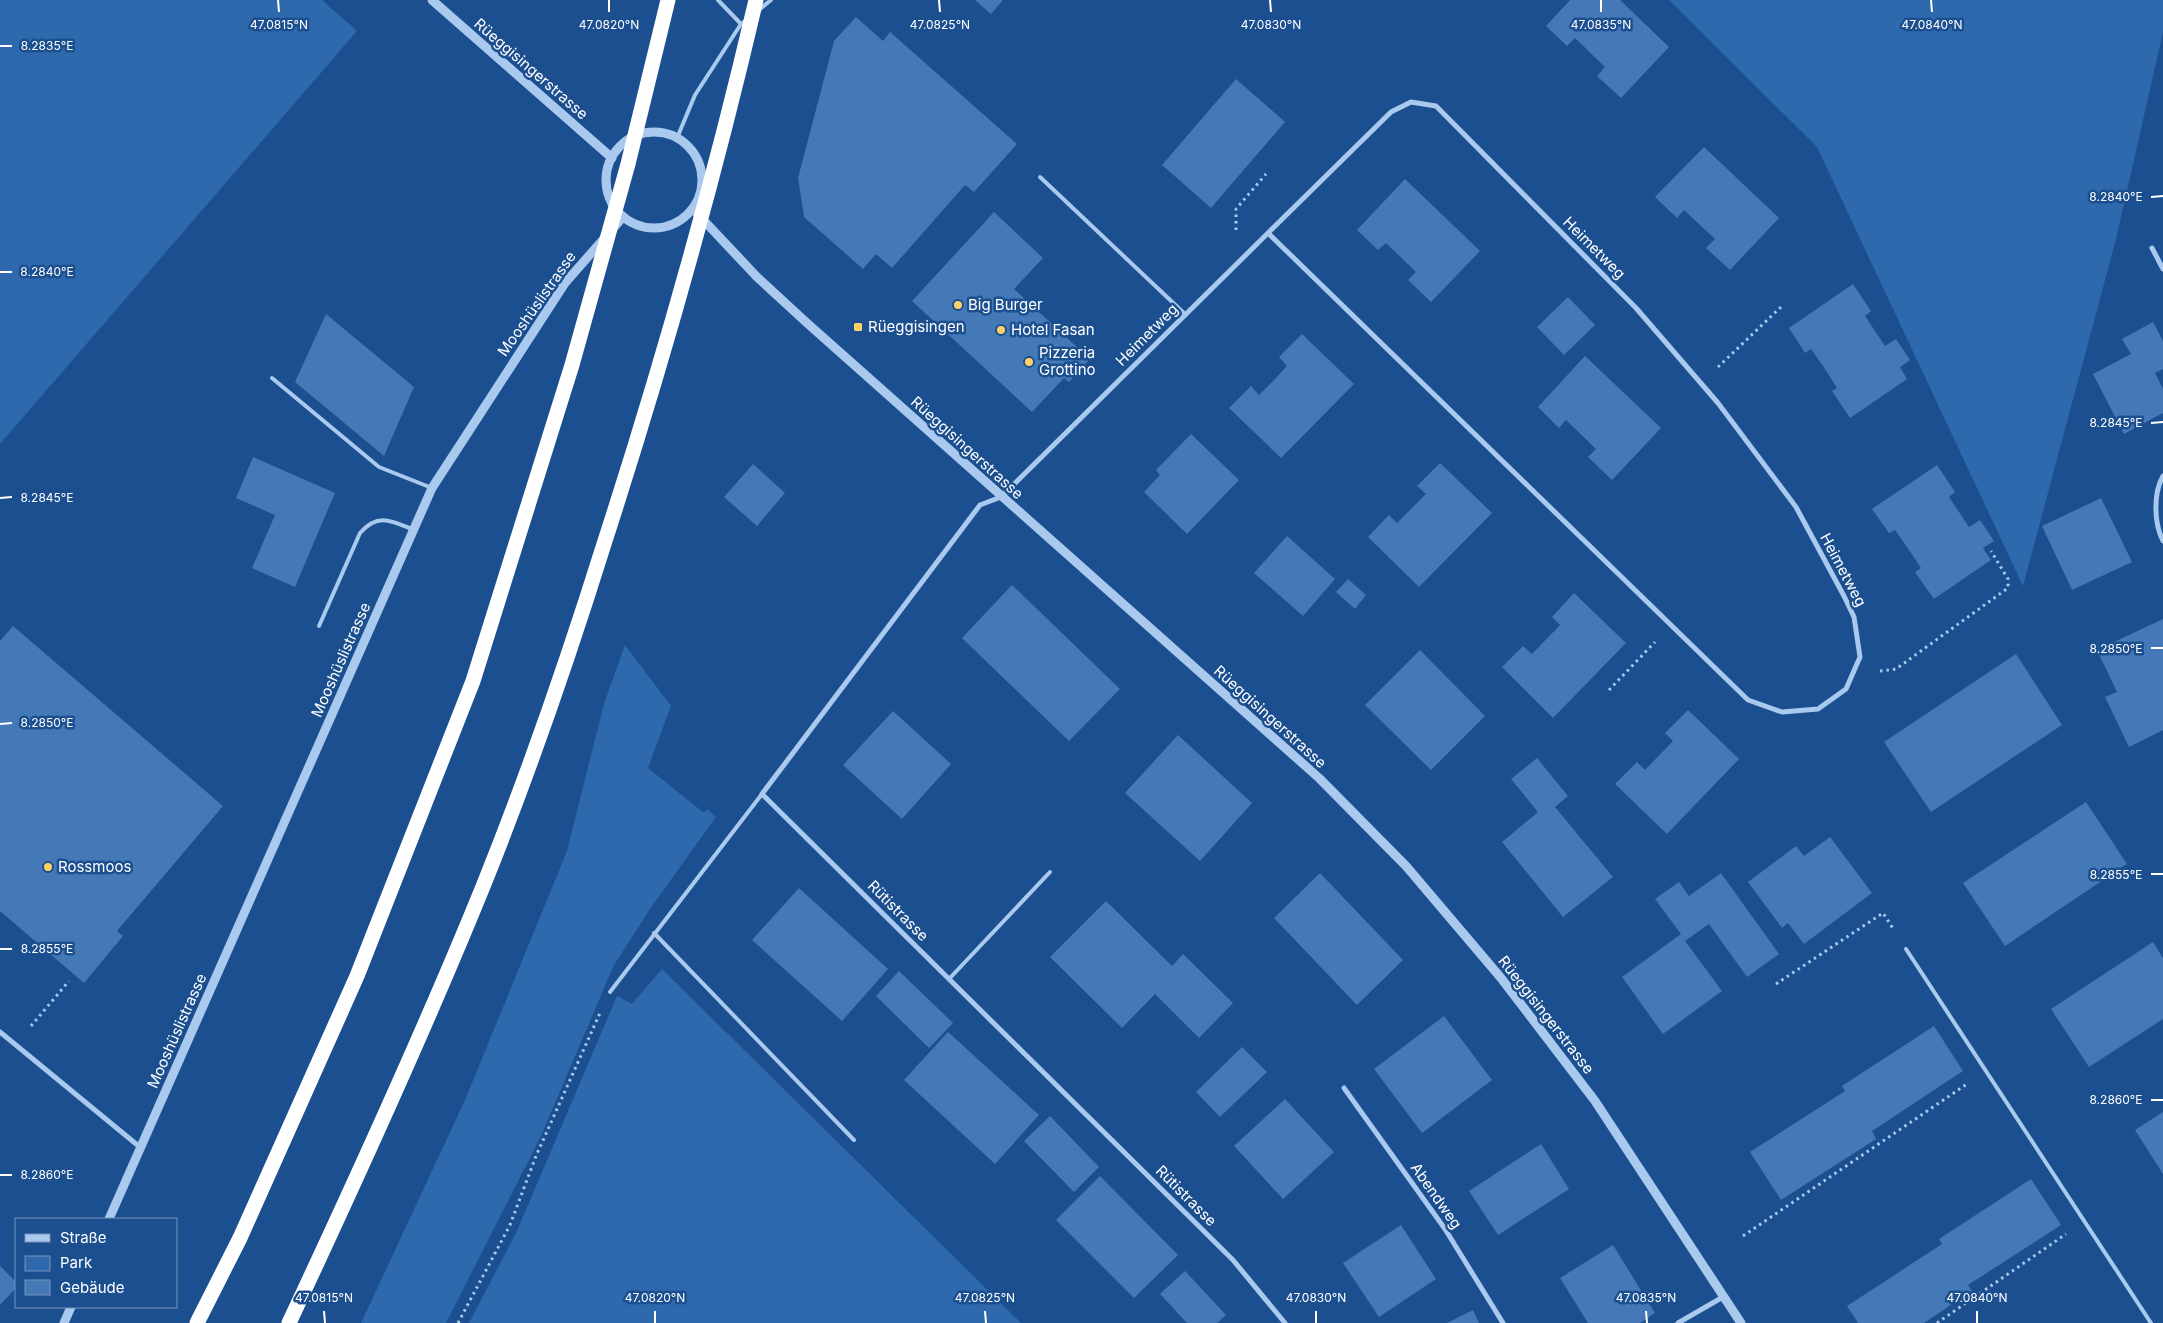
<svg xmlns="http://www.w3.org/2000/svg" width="2163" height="1323" viewBox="0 0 2163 1323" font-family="Inter,sans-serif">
	<rect width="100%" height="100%" fill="#1b4f8f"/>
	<g fill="#2e69ad">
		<path d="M0,0H322L357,31L0,444Z"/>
		<path d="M1669,0H2163V32L2116,239L2023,586L1817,147Z"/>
		<path d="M625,645L671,706L648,768L704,813L707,809L716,817L652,906L614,965L541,1136L446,1323H361L465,1100L567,851L604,704Z"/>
		<path d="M662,969L1021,1323H469L516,1233L617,996L632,1004Z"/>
	</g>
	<g fill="#4478b7">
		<path d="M975,0H1003L991,14Z"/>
		<path d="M1570,0H1620L1669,47L1621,98L1597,76L1605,67L1575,38L1567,46L1546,26Z"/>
		<path d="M856,17L883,41L890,32L1017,144L974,192L965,185L892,268L876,254L863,269L804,217L798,178L834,41Z"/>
		<path d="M1236,79L1285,122L1211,208L1162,165Z"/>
		<path d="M1704,147L1779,218L1730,270L1706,248L1715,239L1700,225L1684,210L1677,218L1655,197Z"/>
		<path d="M1405,179L1480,251L1431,302L1408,280L1416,272L1386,243L1378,250L1357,230Z"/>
		<path d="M994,212L1043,258L1014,289L1090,359L1069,382L1064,378L1032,412L912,301Z"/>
		<path d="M1853,284L1871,311L1865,316L1885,346L1896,339L1910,360L1900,367L1907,379L1850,418L1832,391L1837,388L1823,366L1811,349L1805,353L1789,328Z"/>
		<path d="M1568,297L1595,325L1564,355L1537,327Z"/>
		<path d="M326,314L414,387L384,456L295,382Z"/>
		<path d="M2153,322L2163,341V369L2155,373L2163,389V413L2124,434L2093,374L2131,354L2122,339Z"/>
		<path d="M1302,334L1354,384L1281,458L1229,408L1251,386L1259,395L1273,381L1287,366L1279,357Z"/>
		<path d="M1585,356L1661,428L1612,480L1588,457L1596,449L1566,420L1559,428L1538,407Z"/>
		<path d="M1191,434L1239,480L1187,534L1144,492L1160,475L1156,470Z"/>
		<path d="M253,457L335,493L295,587L252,568L275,515L236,498Z"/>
		<path d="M1440,463L1492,513L1419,587L1368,537L1389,515L1397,523L1426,494L1417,486Z"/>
		<path d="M753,464L785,493L757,526L724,497Z"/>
		<path d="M1937,465L1955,492L1949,497L1969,527L1980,520L1994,541L1983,548L1991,560L1934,599L1915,572L1921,568L1907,547L1895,530L1889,533L1872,509Z"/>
		<path d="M2101,498L2132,562L2072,590L2042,526Z"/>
		<path d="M1287,536L1335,579L1303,616L1254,573Z"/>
		<path d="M1348,579L1366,595L1355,609L1336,592Z"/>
		<path d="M1012,585L1120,689L1069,741L962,638Z"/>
		<path d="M1574,593L1626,643L1553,718L1502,667L1523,646L1532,654L1560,625L1552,617Z"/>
		<path d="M2163,619V730L2129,747L2105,697L2117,692L2097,650Z"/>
		<path d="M13,626L223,806L117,931L123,936L84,983L0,911V641Z"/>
		<path d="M1420,650L1485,716L1431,770L1365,705Z"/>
		<path d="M2016,654L2062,725L1931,812L1884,742Z"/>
		<path d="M1688,710L1739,759L1667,834L1615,784L1637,762L1645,770L1673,741L1665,733Z"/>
		<path d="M893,711L951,764L902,819L843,765Z"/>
		<path d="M1178,735L1252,803L1200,861L1125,793Z"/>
		<path d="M1537,758L1568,796L1555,807L1613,877L1563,917L1502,842L1538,812L1511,779Z"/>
		<path d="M2086,802L2127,864L2005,946L1963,883Z"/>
		<path d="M1830,837L1872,893L1804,944L1788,923L1782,928L1748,882L1796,846L1804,856Z"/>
		<path d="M1320,873L1403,960L1357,1005L1274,918Z"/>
		<path d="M1721,873L1779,954L1747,977L1709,924L1685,941L1722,991L1663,1034L1622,977L1681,934L1655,899L1679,882L1689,896Z"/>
		<path d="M799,888L888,969L842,1021L752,940Z"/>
		<path d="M1106,901L1172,966L1183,954L1233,1003L1199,1038L1155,994L1122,1028L1050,957Z"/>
		<path d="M2153,942L2163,958V1019L2089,1067L2051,1009Z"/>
		<path d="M899,971L953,1023L929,1048L876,996Z"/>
		<path d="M1444,1016L1492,1080L1422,1133L1374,1069Z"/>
		<path d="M1934,1026L1963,1071L1872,1131L1876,1139L1781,1200L1750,1152L1845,1091L1842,1086Z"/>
		<path d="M948,1032L1039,1115L995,1164L904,1080Z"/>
		<path d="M1242,1047L1267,1072L1220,1117L1196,1092Z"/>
		<path d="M1285,1099L1334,1152L1283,1199L1234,1146Z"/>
		<path d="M2163,1112V1174L2135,1130Z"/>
		<path d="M1050,1116L1099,1167L1074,1192L1024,1141Z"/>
		<path d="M1541,1144L1569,1189L1498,1235L1469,1191Z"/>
		<path d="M1100,1176L1178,1255L1134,1298L1056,1220Z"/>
		<path d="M2031,1179L2061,1225L1968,1285L1972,1291L1924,1323H1858L1847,1306L1942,1244L1939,1239Z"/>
		<path d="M1401,1225L1436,1279L1379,1317L1343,1263Z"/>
		<path d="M1613,1245L1655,1313L1640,1323H1588L1560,1278Z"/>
		<path d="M0,1266L16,1282V1288L0,1305Z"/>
		<path d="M1185,1271L1226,1315L1217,1323H1187L1160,1294Z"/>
		<path d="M1473,1310L1479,1323H1447Z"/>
	</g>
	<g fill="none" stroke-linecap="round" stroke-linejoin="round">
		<g stroke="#a9c9ee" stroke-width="3" stroke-dasharray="2.5 4" stroke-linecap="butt">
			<path d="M1236,230V209L1266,174"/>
			<path d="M1718,367L1781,307"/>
			<path d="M1880,671L1896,669L2008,588V579L1991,551"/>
			<path d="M1609,690L1655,642"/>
			<path d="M1776,984L1883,913L1894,930"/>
			<path d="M31,1026L69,981"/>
			<path d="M1743,1236L1967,1084"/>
			<path d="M458,1323L510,1225L536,1156L600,1013"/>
			<path d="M1937,1323L2066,1234"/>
		</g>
		<g stroke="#a9c9ee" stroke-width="4">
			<path d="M718,0L741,24"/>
			<path d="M760,9L771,0"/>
			<path d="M677,138L695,95L741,24L747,20"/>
			<path d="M1040,177L1186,315"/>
			<path d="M272,378L379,467L432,488"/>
			<path d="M319,626L360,533C378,512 392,521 414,530"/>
			<path d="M654,933L854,1140"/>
			<path d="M1906,949L2151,1323"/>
			<path d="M949,979L1050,872"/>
			<path d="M610,992L762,794"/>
		</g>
		<g stroke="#a9c9ee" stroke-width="5">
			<path d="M1268,233L1391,112L1411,102L1436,106L1636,308L1718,403L1796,507L1844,596L1854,617L1860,657L1846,689L1818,709L1782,712L1748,700L1268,233L1001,497L980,505L762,794L1233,1260L1285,1323"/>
			<path d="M2152,248L2163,269"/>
			<path d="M2163,476C2153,494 2154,523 2163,541"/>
			<path d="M0,1032L141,1148"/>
			<path d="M1344,1088L1445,1229L1503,1323"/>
			<path d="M1678,1323L1723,1297"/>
		</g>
		<g stroke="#a9c9ee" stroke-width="9">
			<path d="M432,0L612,158"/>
			<circle cx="654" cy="180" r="48"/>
			<path d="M693,209L757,277L807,323L1319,778L1406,866L1501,978L1595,1101L1741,1323"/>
			<path d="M109,1219L432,488L565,283L623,217"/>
			<path d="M64,1323L71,1307"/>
		</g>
		<g stroke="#fff" stroke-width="15">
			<path d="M197,1323L240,1238L357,976L473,681L572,365L628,164L668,0"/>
			<path d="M289,1323C357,1178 424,1032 484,884C529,772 568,659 604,544C662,365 713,184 756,0"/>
		</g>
	</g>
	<path fill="none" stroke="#fff" stroke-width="2" d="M278,0L279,12M609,0V12M939,0L940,12M1270,0L1271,12M1601,0V12M1931,0L1932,12M0,46H12M2151,197L2163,196M0,272H12M2151,423L2163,422M0,498L12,497M2151,648H2163M0,724L12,723M2151,874H2163M0,949H12M2151,1100H2163M0,1175H12M324,1311L325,1323M655,1311V1323M985,1311L986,1323M1316,1311V1323M1646,1311L1647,1323M1977,1311V1323"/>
	<g fill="#ffd166" stroke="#1b4f8f" stroke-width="2">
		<circle cx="958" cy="305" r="5"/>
		<rect x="853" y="322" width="10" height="10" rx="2.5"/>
		<circle cx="1001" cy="330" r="5"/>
		<circle cx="1029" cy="362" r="5"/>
		<circle cx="48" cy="867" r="5"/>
	</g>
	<g text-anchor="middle" stroke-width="5" stroke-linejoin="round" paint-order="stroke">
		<g font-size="15" fill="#fff" stroke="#1b4f8f">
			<text transform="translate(531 69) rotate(41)" y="5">Rüeggisingerstrasse</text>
			<text transform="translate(1594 248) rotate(45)" y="5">Heimetweg</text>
			<text transform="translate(537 304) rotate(-55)" y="5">Mooshüslistrasse</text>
			<text transform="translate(1147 335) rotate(-45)" y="5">Heimetweg</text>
			<text transform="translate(967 448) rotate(42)" y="5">Rüeggisingerstrasse</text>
			<text transform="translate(1843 570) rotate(62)" y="5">Heimetweg</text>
			<text transform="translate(341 660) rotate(-66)" y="5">Mooshüslistrasse</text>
			<text transform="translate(1270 717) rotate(42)" y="5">Rüeggisingerstrasse</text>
			<text transform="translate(898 911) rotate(45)" y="5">Rütistrasse</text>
			<text transform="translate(1546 1015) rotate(52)" y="5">Rüeggisingerstrasse</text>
			<text transform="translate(177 1031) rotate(-66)" y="5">Mooshüslistrasse</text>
			<text transform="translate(1186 1196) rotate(45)" y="5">Rütistrasse</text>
			<text transform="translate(1436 1196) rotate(55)" y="5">Abendweg</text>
		</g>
		<g font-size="15" fill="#fff" stroke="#1b4f8f" text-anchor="start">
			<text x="968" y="310">Big Burger</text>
			<text x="868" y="332">Rüeggisingen</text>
			<text x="1011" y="335">Hotel Fasan</text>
			<text x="1039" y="358">Pizzeria<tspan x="1039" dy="17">Grottino</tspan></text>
			<text x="58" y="872">Rossmoos</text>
		</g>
	</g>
	<g font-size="12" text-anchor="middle" fill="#fff" stroke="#1b4f8f" stroke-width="5" stroke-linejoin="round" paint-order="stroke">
		<text x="279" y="29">47.0815°N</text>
		<text x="609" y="29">47.0820°N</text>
		<text x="940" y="29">47.0825°N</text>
		<text x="1271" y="29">47.0830°N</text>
		<text x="1601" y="29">47.0835°N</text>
		<text x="1932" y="29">47.0840°N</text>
		<text x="47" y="50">8.2835°E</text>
		<text x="2116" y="201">8.2840°E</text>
		<text x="47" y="276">8.2840°E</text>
		<text x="2116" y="427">8.2845°E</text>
		<text x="47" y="502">8.2845°E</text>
		<text x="2116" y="653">8.2850°E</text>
		<text x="47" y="727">8.2850°E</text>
		<text x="2116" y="879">8.2855°E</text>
		<text x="47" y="953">8.2855°E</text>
		<text x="2116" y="1104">8.2860°E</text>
		<text x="47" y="1179">8.2860°E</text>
		<text x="324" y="1302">47.0815°N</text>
		<text x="655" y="1302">47.0820°N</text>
		<text x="985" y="1302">47.0825°N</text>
		<text x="1316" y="1302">47.0830°N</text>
		<text x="1646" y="1302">47.0835°N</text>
		<text x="1977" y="1302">47.0840°N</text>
	</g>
	<rect x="15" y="1218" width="162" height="90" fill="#1b4f8f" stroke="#7695bc"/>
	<rect x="25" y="1234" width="25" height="8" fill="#a9c9ee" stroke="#7695bc"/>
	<text x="60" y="1243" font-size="15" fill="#ffffff">Straße</text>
	<rect x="25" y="1256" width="25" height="15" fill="#2e69ad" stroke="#7695bc"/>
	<text x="60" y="1268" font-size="15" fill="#ffffff">Park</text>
	<rect x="25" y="1280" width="25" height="15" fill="#4478b7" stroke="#7695bc"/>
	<text x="60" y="1293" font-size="15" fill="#ffffff">Gebäude</text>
</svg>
